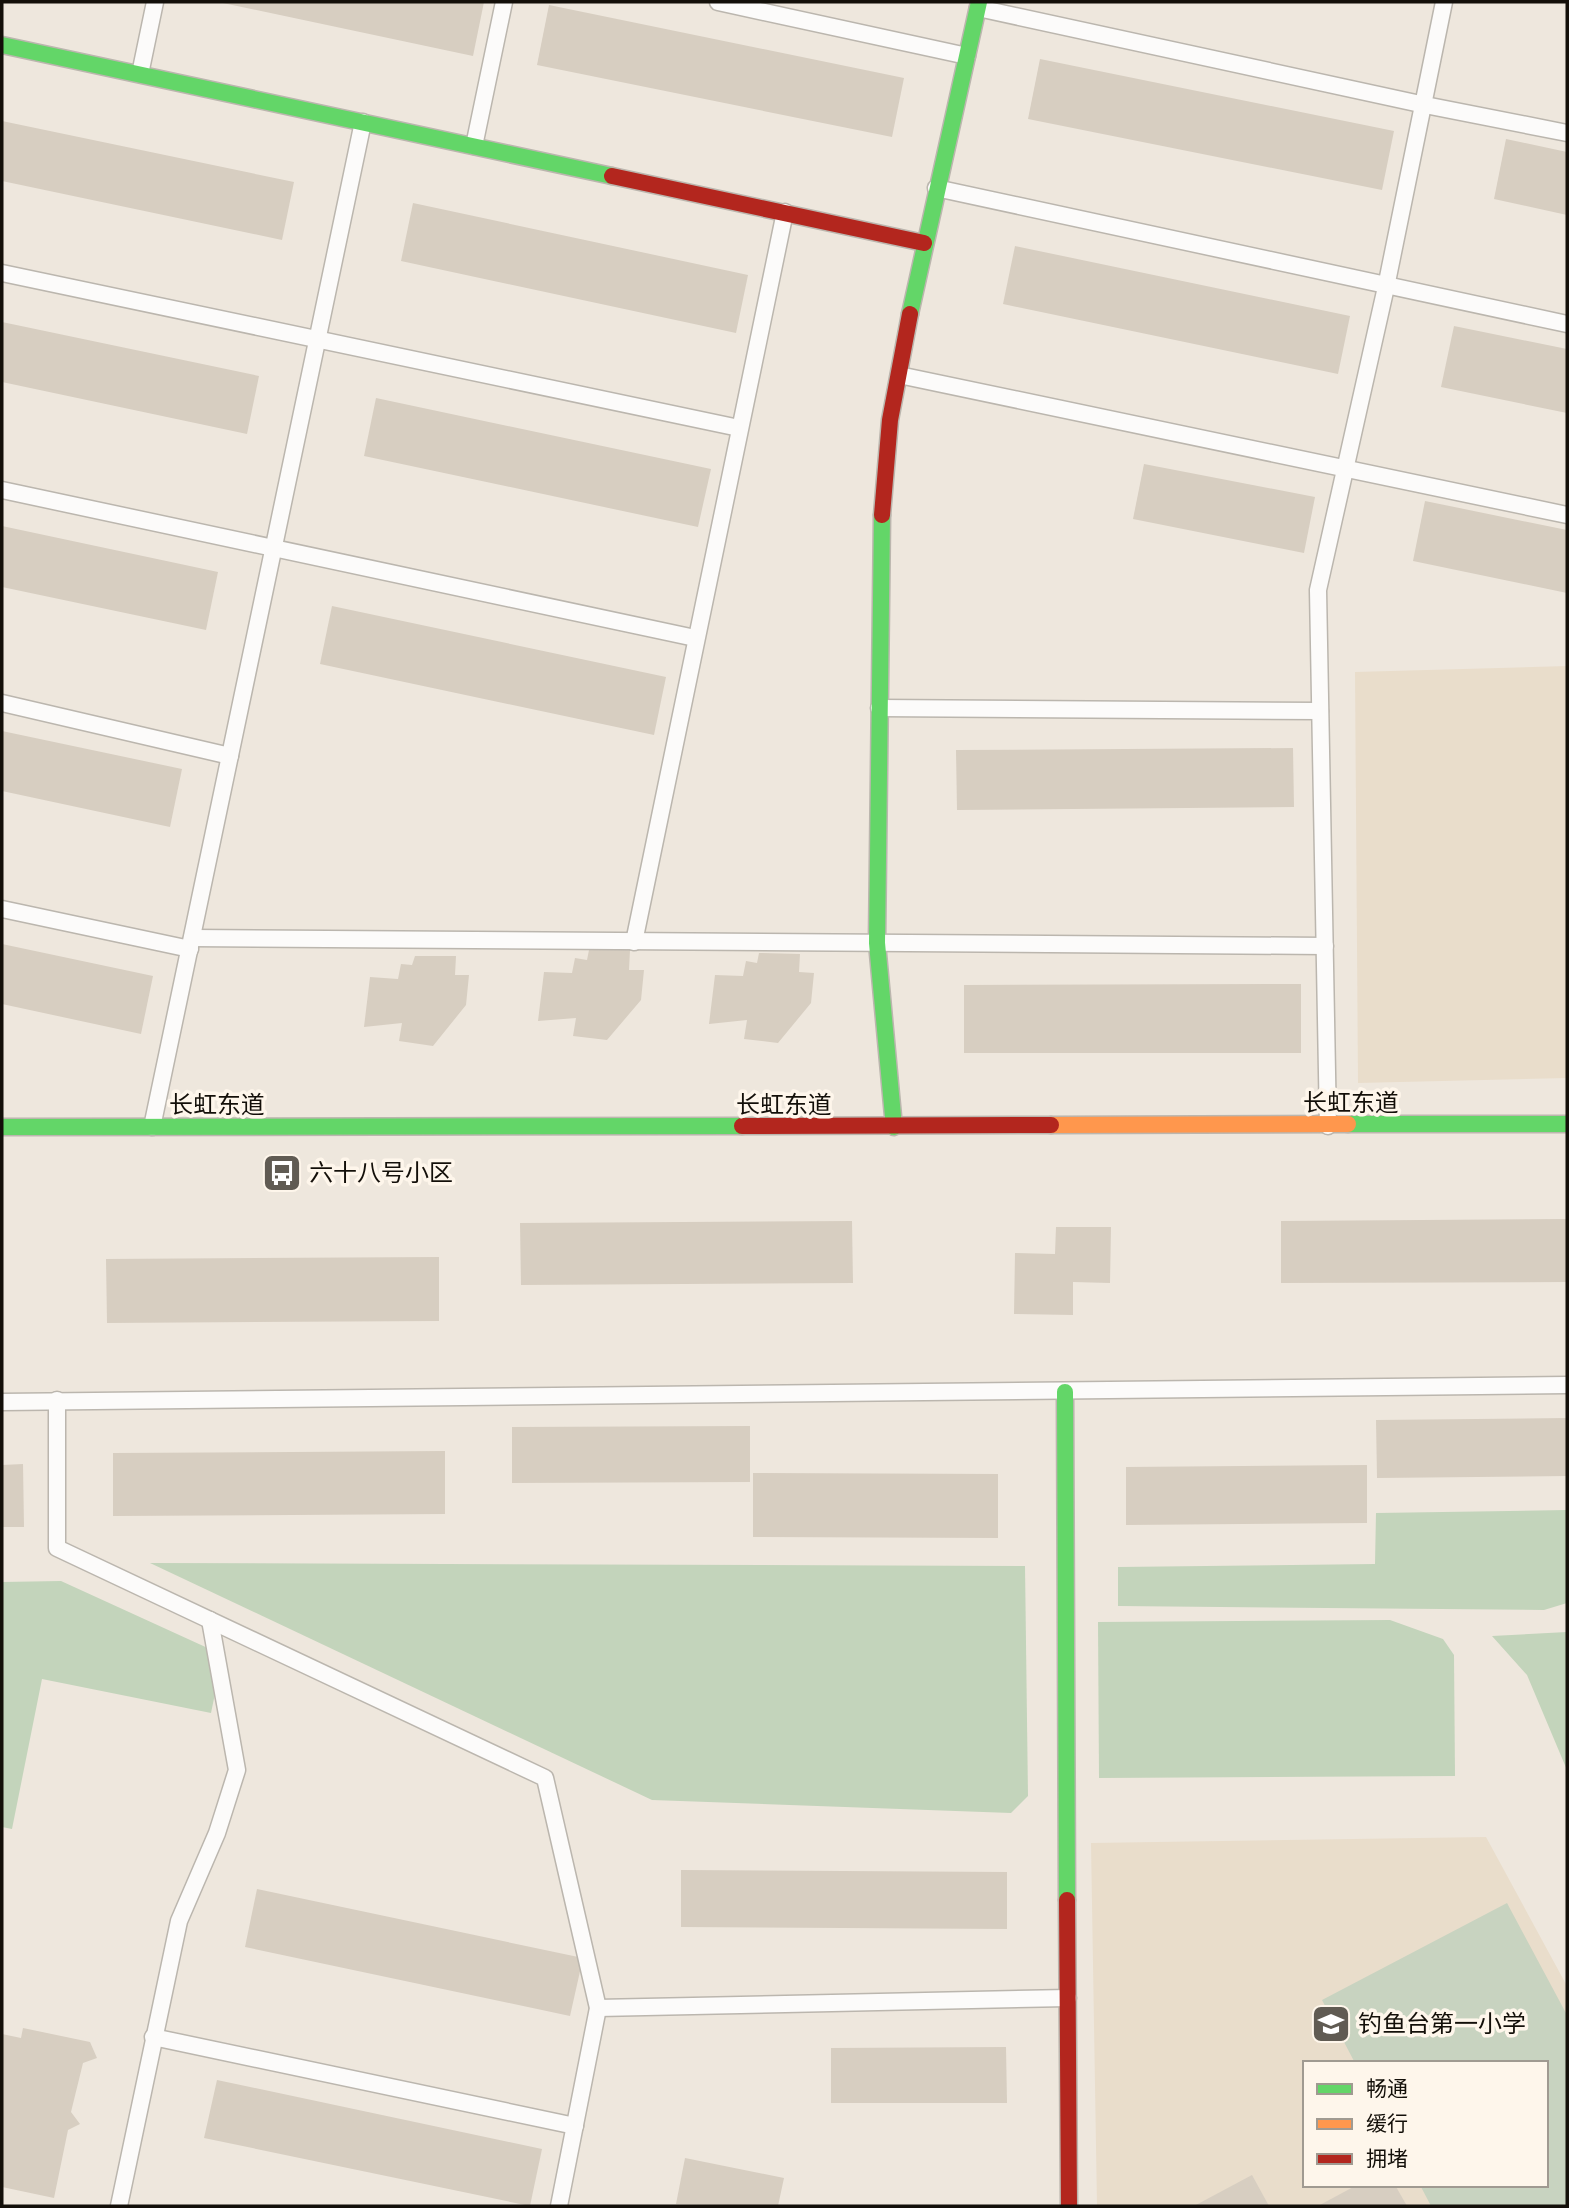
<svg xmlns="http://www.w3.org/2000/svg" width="1569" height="2208" viewBox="0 0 1569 2208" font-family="Helvetica,'Noto Sans SC',sans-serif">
	<rect width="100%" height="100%" fill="#eee7dd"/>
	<g fill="#e9ddcb" fill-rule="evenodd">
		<path d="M1567,666V1078L1358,1083L1355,672Z"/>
		<path d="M1486,1837L1567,1986V2206H1097L1091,1843ZM1305,2063H1546V2185H1305Z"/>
	</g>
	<path fill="#c8d3c0" d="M1507,1903L1567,2015V2206H1431L1420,2185H1546V2063H1355L1322,2000Z"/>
	<g fill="#c3d4bb">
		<path d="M1567,1510V1603L1544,1610L1118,1606V1567L1375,1564L1376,1513Z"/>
		<path d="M150,1563L1025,1566L1028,1796L1011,1813L652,1800Z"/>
		<path d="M61,1581L223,1655L211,1713L42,1679L12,1829L2,1827V1582Z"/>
		<path d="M1390,1620L1443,1639L1454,1655L1455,1776L1099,1778L1098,1622Z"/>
		<path d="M1567,1632V1770L1527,1675L1492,1636Z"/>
	</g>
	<g fill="#d7cec1">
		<path d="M218,2H484L473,56Z"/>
		<path d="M549,5L904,78L892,137L537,65Z"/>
		<path d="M1040,59L1394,131L1382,190L1028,119Z"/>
		<path d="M2,121L294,182L282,240L2,181Z"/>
		<path d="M1506,139L1567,152V215L1494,199Z"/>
		<path d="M413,203L748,275L736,333L401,261Z"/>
		<path d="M1015,246L1350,316L1338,374L1003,304Z"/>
		<path d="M2,322L259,376L247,434L2,382Z"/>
		<path d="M1454,326L1567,349V413L1441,387Z"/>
		<path d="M376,398L711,469L698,527L364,456Z"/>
		<path d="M1144,464L1315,497L1304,553L1133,519Z"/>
		<path d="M1425,501L1567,530V593L1413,561Z"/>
		<path d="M2,526L218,572L206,630L2,587Z"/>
		<path d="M332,606L666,677L654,735L320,664Z"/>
		<path d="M2,731L182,769L170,827L2,791Z"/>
		<path d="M1293,748L1294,807L957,810L956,750Z"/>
		<path d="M2,944L153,976L141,1034L2,1004Z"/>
		<path d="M589,950H630L629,970H644L641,1000L607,1040L573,1036L576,1018L538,1021L544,972L572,973L575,958L587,960Z"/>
		<path d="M759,953L800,954L799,972L814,973L811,1003L778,1043L744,1039L747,1020L709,1024L715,975L743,976L746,961L757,963Z"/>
		<path d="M415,956H456L455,975H469L466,1005L433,1046L399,1041L402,1023L364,1027L370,977L398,979L401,964L412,965Z"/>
		<path d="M1301,984V1053H964V985Z"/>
		<path d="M1567,1219V1282L1281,1283V1221Z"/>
		<path d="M852,1221L853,1283L521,1285L520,1223Z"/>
		<path d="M1056,1227H1111L1110,1283L1073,1282V1315L1014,1314L1015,1253L1055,1254Z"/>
		<path d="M439,1257V1321L107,1323L106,1259Z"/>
		<path d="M1567,1418V1476L1377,1478L1376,1420Z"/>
		<path d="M750,1426V1482L512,1483V1427Z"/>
		<path d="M445,1451V1514L113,1516V1453Z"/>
		<path d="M23,1464L24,1527H2V1465Z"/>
		<path d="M1367,1465V1523L1126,1525V1467Z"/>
		<path d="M753,1473L998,1474V1538L753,1537Z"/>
		<path d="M681,1870L1007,1872V1929L681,1927Z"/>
		<path d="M257,1889L583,1958L570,2016L245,1947Z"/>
		<path d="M23,2028L90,2042L97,2058L83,2063L71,2112L80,2124L68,2130L54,2198L2,2187V2034L21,2038Z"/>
		<path d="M1006,2047L1007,2103H831V2048Z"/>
		<path d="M217,2080L542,2149L530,2206L204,2138Z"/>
		<path d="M685,2158L784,2178L778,2206L676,2204Z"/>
		<path d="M1252,2175L1269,2206H1194Z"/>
		<path d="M1357,2185H1395L1407,2206H1318Z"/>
	</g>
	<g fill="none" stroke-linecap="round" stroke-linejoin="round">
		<g stroke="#bbb6ae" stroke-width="19">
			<g id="lane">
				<path d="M718,2L967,56"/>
				<path d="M978,8L1425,105L1567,133"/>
				<path d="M140,74L155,2"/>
				<path d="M474,146L504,2"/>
				<path d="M936,188L1567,324"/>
				<path d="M2,273L739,428"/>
				<path d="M899,375L1567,515"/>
				<path d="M2,490L695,638"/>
				<path d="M2,703L230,756"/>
				<path d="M879,708L1320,711"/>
				<path d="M2,909L190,949"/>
				<path d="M192,938L1325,946"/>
				<path d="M634,942L785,212"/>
				<path d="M1328,1126L1318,590L1386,287L1444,2"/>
				<path d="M152,1127L363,122"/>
				<path d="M57,1400V1548L545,1778L598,2008L559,2206"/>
				<path d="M2,1402L1567,1385"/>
				<path d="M598,2008L1068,1998"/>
				<path d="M153,2037L575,2126"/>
				<path d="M119,2206L179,1921L217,1833L237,1770L210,1620"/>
			</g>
		</g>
		<g stroke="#bbb6ae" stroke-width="19">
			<g id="fast">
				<path d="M2,45L612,176"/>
				<path d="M910,314L979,2"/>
				<path d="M882,515L877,943L894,1127"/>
				<path d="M1348,1124H1567"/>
				<path d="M2,1127L742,1126"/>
				<path d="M1065,1392L1067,1900"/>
			</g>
		</g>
		<g stroke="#bbb6ae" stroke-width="19">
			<path id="slow" d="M1051,1125L1348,1124"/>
		</g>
		<g stroke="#bbb6ae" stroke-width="19">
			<g id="jam">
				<path d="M612,176L924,243"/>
				<path d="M882,515L890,420L910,314"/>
				<path d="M742,1126L1051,1125"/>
				<path d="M1067,1900L1069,2206"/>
			</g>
		</g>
		<use href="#lane" stroke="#fcfbfa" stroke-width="16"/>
		<use href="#fast" stroke="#63d668" stroke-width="16"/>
		<use href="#slow" stroke="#ff974d" stroke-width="16"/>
		<use href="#jam" stroke="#b3261e" stroke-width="16"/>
	</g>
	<defs>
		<g id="bus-square" transform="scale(2.0125)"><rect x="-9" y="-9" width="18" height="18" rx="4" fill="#605b53" stroke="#fef6eb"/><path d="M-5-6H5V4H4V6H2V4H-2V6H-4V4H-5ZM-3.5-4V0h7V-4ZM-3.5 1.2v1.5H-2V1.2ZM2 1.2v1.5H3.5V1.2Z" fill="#fff"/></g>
		<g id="school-square" transform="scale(2.0125)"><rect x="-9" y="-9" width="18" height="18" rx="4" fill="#605b53" stroke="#fef6eb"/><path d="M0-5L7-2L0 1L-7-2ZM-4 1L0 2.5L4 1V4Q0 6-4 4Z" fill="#fff"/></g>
	</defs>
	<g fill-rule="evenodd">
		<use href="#bus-square" x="282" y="1173"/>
		<use href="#school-square" x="1331" y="2024"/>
	</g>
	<g text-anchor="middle" stroke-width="7" stroke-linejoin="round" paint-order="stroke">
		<g font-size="24" fill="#130f09" stroke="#fef6eb">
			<text x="1351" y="1111">长虹东道</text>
			<text x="217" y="1113">长虹东道</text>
			<text x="784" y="1113">长虹东道</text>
		</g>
		<g font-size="24" fill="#130f09" stroke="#fef6eb" text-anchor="start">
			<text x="309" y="1181">六十八号小区</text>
			<text x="1358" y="2032">钓鱼台第一小学</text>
		</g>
	</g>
	<rect width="1569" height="2208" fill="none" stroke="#130f09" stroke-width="7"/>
	<rect x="1303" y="2061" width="245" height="126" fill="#fef6eb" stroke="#a09a91" stroke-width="2"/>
	<rect x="1317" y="2084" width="35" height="10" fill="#63d668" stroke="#a09a91" stroke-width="2"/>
	<text x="1366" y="2096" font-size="21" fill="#130f09">畅通</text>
	<rect x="1317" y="2119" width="35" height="10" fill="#ff974d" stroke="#a09a91" stroke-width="2"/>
	<text x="1366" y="2131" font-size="21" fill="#130f09">缓行</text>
	<rect x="1317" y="2154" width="35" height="10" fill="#b3261e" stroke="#a09a91" stroke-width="2"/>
	<text x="1366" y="2166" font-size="21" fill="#130f09">拥堵</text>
</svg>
